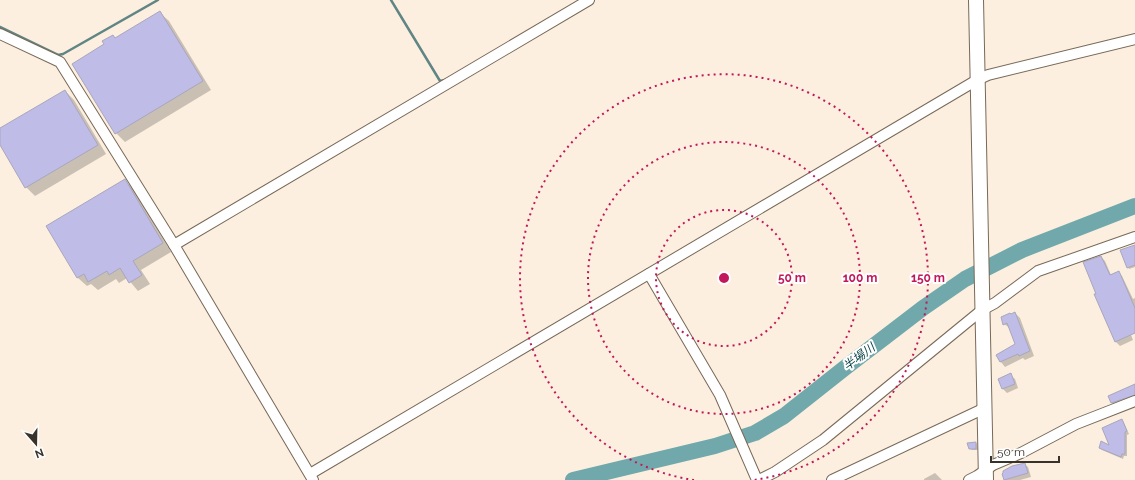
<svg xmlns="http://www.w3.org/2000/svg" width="1135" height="480" viewBox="0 0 1135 480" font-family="Raleway,'Noto Sans JP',sans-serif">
	<rect width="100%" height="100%" fill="#fcefdf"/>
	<g fill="#0003">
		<path d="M160,13L169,21L211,90L125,142L116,133L74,64Z"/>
		<path d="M65,91L74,100L106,154L35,196L26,187L0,143V129Z"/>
		<path d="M125,180L133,189L171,252L141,270L150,284L138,291L127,278L119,283L116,279L98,290L91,284L87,286L78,278L48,227Z"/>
		<path d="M1135,248V267L1129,269L1128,267Z"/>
		<path d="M1101,257L1105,261L1111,275L1118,272L1122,276L1133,299L1135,298V316L1125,320L1133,340L1120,346L1116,342L1095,295L1097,294Z"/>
		<path d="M1015,313L1020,318L1034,356L1025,360L1023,358L1005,367L1001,362L997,355L1017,345L1010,328L1004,324L1011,315Z"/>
		<path d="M1010,375L1015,379L1018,388L1007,393L1003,389Z"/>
		<path d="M1135,385V399L1115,406L1112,403L1109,396Z"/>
		<path d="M1122,420L1124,423L1129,434L1127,435V456H1124L1123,459L1102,450L1100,448L1111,447Z"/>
		<path d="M976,443L977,444L978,450H972L970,448Z"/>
		<path d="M1024,464L1028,467L1031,477L1020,480H1005L1003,475Z"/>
		<path d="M935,473L942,480H924V479Z"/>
	</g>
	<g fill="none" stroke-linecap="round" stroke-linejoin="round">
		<g stroke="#608585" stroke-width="2.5">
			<path d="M391,0L440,81L445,80"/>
			<path d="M0,27L58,55L63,54L158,0"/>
		</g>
		<path stroke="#70a8ac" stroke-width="16" d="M573,480L715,446L755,433L784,416L846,367L923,308L965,279L1022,250L1135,206"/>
	</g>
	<g fill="#bfbce7" stroke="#a8a7bd">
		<path d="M160,11L203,81L115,134L72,64L104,44L102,41L113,35L115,38Z"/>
		<path d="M65,90L98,145L25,188L0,145V128Z"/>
		<path d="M125,179L163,243L133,261L142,275L129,283L120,268L109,275L107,271L88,282L84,274L77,278L46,226Z"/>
		<path d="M1135,245V265L1127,268L1120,250Z"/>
		<path d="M1101,256L1110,275L1119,271L1135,308V333L1115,342L1094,294H1096L1083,262Z"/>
		<path d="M1015,312L1030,351L1019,356L1018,354L1000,362L996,355L1015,344L1007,323L1003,325L1001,317L1010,313L1011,314Z"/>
		<path d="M1011,373L1015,384L1002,389L998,379Z"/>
		<path d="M1135,384V395L1111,403L1108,396Z"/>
		<path d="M1122,419L1127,431L1125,432V454H1122L1121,457L1099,448L1101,441L1109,445L1102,428Z"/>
		<path d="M976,442V449H969L967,443Z"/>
		<path d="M1025,463L1028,473L1004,480L1002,474L1003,473V471L1012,466Z"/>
	</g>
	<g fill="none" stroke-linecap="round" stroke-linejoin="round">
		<g stroke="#786958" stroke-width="12">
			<g id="street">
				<path d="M0,34L60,62L174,245L313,480"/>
				<path d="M174,245L589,0"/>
				<path d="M649,274L720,395L757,480"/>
				<path d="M310,474L977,80L988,75L1135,39"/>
				<path d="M759,480L775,472L823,440L982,310L995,303L1038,271L1135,237"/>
				<path d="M832,480L985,408"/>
				<path d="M969,480L977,476L993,465L1021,453L1076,424L1135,401"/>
			</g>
		</g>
		<g stroke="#786958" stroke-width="16">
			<path id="secondary" d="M976,0L986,480"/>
		</g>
		<use href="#street" stroke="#fff" stroke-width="10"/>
		<use href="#secondary" stroke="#fff" stroke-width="14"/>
	</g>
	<g fill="none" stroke="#c2185b" stroke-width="2" stroke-dasharray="2 4">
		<circle cx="724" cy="278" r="68"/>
		<circle cx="724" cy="278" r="136"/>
		<path d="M694 480A204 204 0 1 1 754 480"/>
	</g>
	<g text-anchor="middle" stroke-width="4" stroke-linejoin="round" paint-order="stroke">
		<g font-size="12" font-style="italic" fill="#053e41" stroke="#fff">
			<text transform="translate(859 357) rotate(-37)" y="4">半場川</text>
		</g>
	</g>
	<circle cx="724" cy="278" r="6" fill="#c2185b" stroke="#fff" stroke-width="2"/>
	<g font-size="12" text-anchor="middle" font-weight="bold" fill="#c2185b" stroke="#fff" stroke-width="4" stroke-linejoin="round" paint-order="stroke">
		<text x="792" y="282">50 m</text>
		<text x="860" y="282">100 m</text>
		<text x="928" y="282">150 m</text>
	</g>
	<g transform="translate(36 444) rotate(160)" stroke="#ffffff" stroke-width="3" paint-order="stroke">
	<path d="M0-3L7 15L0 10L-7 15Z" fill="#39322b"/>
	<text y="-6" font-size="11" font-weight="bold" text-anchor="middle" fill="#39322b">N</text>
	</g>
	<path d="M991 456v6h68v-6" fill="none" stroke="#39322b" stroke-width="2"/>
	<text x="997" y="456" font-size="12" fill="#39322b" stroke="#ffffff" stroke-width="3" paint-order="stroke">50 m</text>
</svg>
